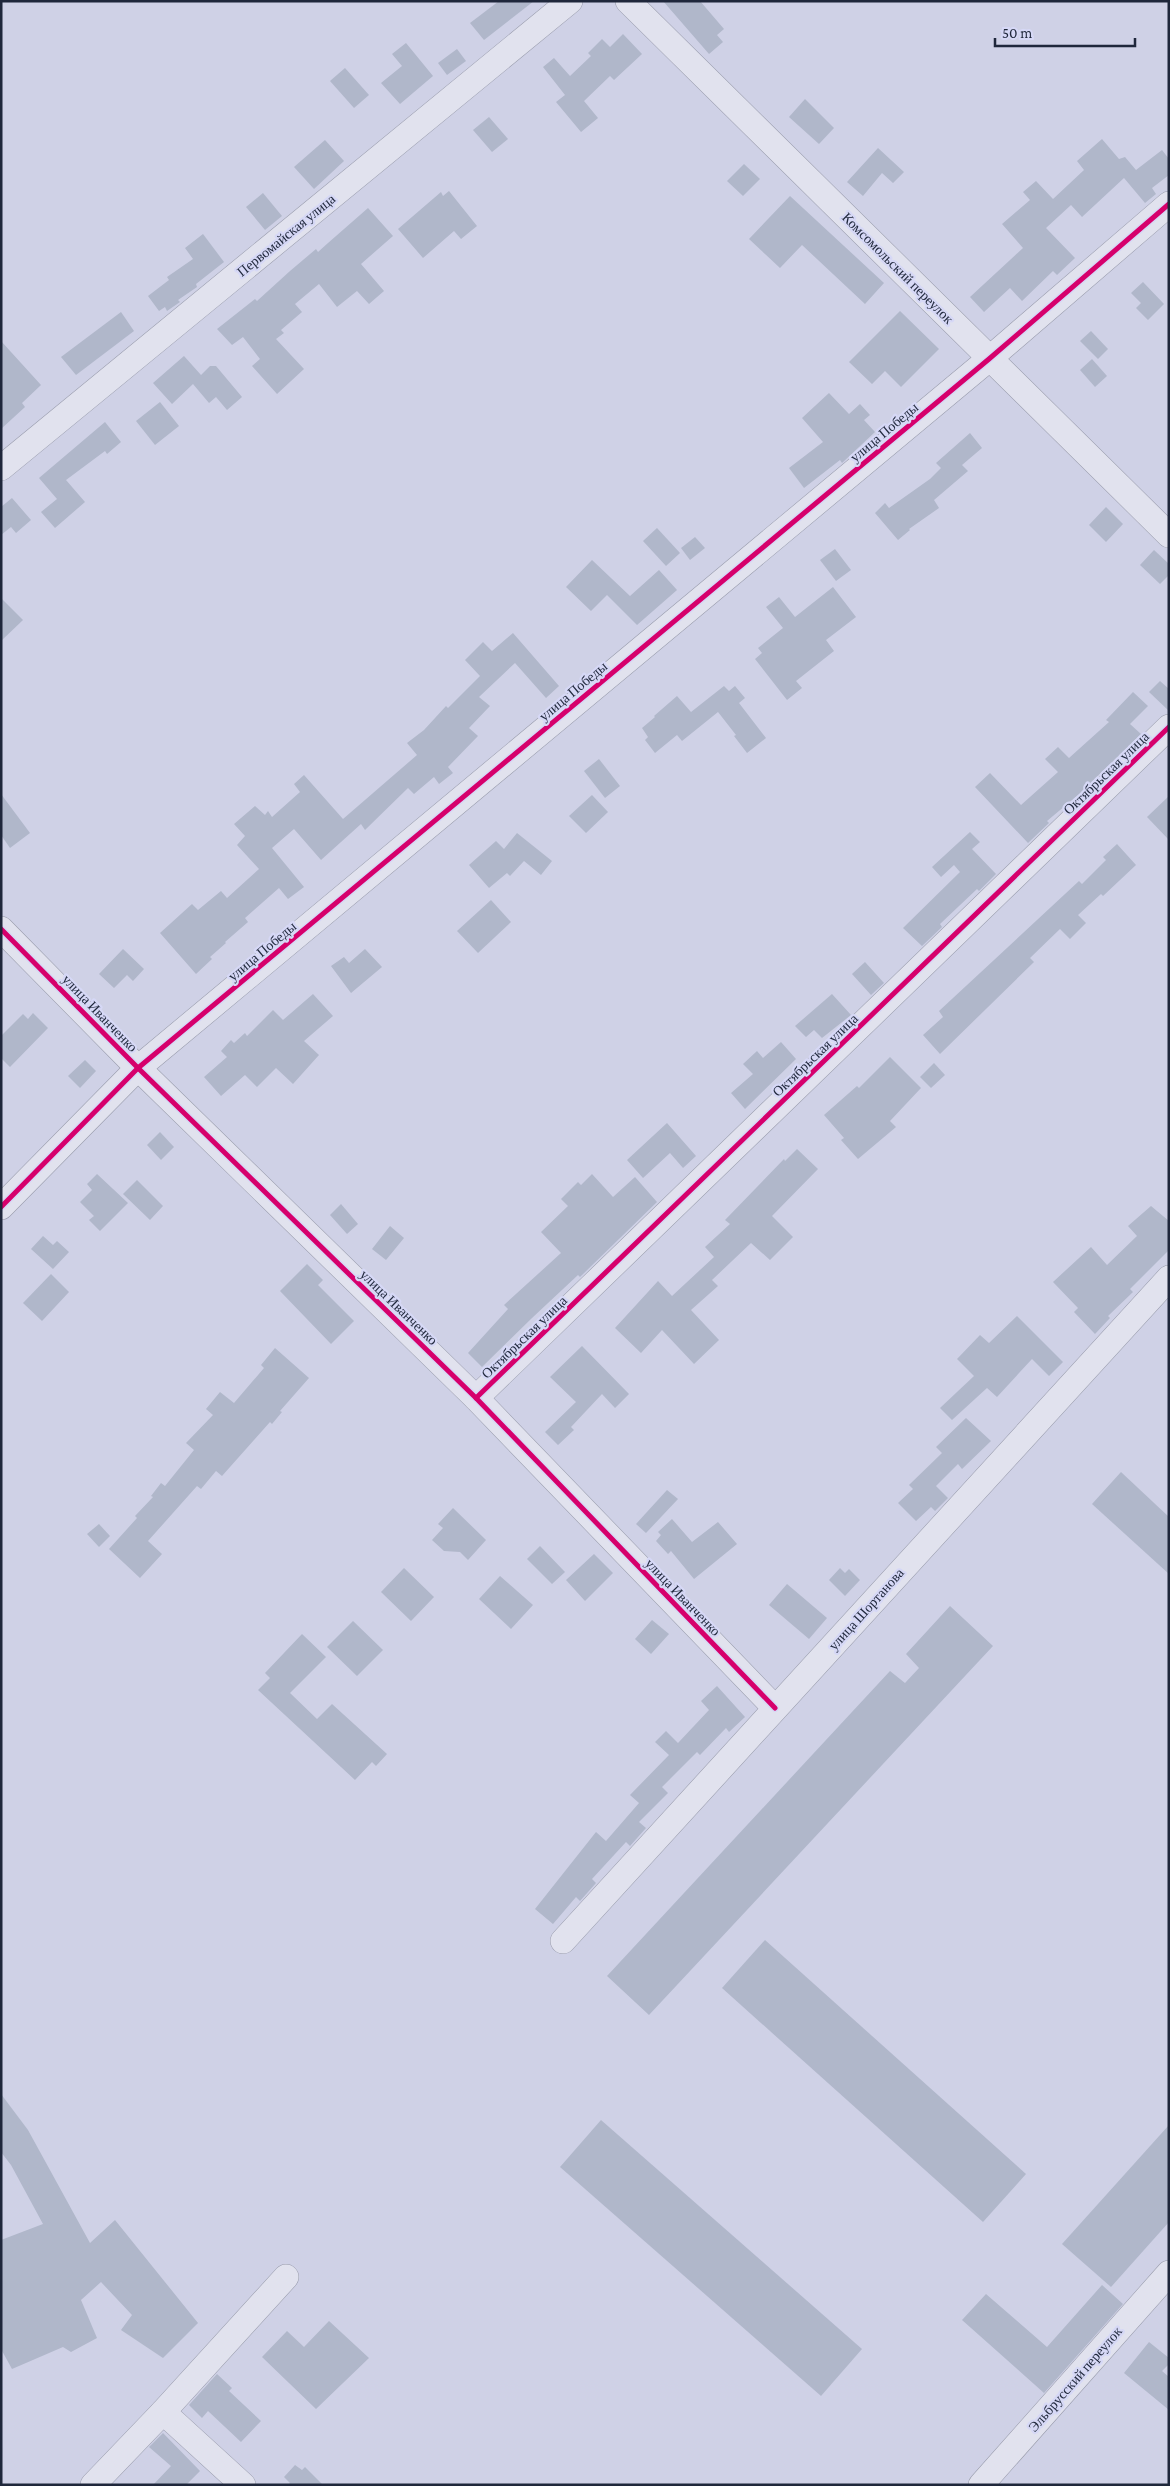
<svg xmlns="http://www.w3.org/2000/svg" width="1170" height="2486" viewBox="0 0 1170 2486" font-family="'Crimson Pro',serif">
	<rect width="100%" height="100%" fill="#cfd1e6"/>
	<g fill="#b0b7ca">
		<path d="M499,1H534L484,40L470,23Z"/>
		<path d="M663,1H700L724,29L717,35L723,42L709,54Z"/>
		<path d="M623,34L642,54L614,80L610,76L584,101L598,118L581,132L556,102L565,95L543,67L554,58L570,76L591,56L588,53L602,39L610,47Z"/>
		<path d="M406,43L433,76L400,104L381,83L402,66L392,54Z"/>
		<path d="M457,49L466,61L447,75L438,63Z"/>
		<path d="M345,68L369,95L354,108L330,81Z"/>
		<path d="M805,99L834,128L819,144L789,117Z"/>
		<path d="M489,117L508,139L492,152L473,130Z"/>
		<path d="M1102,139L1119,159L1125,157L1136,170L1162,150L1169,159V175L1152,188L1156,194L1145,203L1124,178L1082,217L1071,205L1046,228L1075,258L1057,275L1053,271L1022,301L1010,288L984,312L970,297L1023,248L1002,224L1030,200L1023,192L1036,181L1053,199L1084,170L1077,161Z"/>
		<path d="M325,140L344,161L314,189L294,167Z"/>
		<path d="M878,148L904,172L893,183L882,173L863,196L847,182Z"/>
		<path d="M744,164L760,179L743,196L727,181Z"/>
		<path d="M449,191L477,226L461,239L454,231L423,258L398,229L441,192L443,196Z"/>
		<path d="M263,193L282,216L265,230L246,207Z"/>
		<path d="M790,196L884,283L865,304L802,245L780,268L749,239Z"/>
		<path d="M368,208L393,236L361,264L384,291L369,304L357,291L337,307L319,284L295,304L302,312L281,330L284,333L276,339L304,369L277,394L252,366L260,359L243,337L232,345L217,329L255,299L257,301L290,271L316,249L318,252L328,243Z"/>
		<path d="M203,234L224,262L196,284L197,287L178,300L180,302L167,311L165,307L159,311L148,296L169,280L167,277L193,259L185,248Z"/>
		<path d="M1143,282L1164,304L1148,320L1136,308L1141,303L1131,293Z"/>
		<path d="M900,311L939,349L901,387L885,371L872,384L849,362Z"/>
		<path d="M121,312L134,331L76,375L61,357Z"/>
		<path d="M1091,331L1108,349L1098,359L1080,341Z"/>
		<path d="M1,341L41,385L22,403L25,407L1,429Z"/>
		<path d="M184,356L201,375L210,366H216L242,397L227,410L216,397L209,403L193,384L172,404L153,383Z"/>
		<path d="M1092,359L1107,376L1095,387L1080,370Z"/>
		<path d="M829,393L849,414L860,404L870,415L864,420L875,432L842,463L840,460L804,488L789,468L823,442L802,418Z"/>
		<path d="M160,402L179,426L155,445L136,421Z"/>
		<path d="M105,422L121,442L107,454L105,451L66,480L85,502L55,528L41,512L57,499L39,478Z"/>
		<path d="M970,433L982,448L962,465L968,471L934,500L939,508L909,529L910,530L898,540L875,513L885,503L889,508L930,479L941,468L936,463Z"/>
		<path d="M12,498L31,520L16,533L11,527L1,535V507Z"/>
		<path d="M1106,507L1123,524L1106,542L1089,525Z"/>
		<path d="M657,528L680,553L666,566L643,541Z"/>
		<path d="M695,537L705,548L690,560L681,548Z"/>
		<path d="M835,549L851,570L836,581L820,560Z"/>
		<path d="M1154,550L1169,564V575L1160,584L1140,565Z"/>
		<path d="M592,560L630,596L659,570L677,590L637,625L607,595L591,611L566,587Z"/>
		<path d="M833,587L856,617L826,640L834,651L796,681L802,688L787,700L755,659L762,653L758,648L783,628L766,607L779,597L795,617Z"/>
		<path d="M1,598L23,620L1,641Z"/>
		<path d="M513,633L559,686L546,698L515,663L479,697L490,706L469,728L478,736L448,767L453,773L439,784L434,777L414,794L408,788L365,830L361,824L321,860L294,829L272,848L304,887L288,899L279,888L245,918L248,922L225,942L226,943L210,957L212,959L196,974L160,933L192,904L198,910L221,891L227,898L259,869L237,845L245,836L234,824L255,806L265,815L268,811L272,817L300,792L294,784L304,775L343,819L417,755L407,743L424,730L446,706L448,708L480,676L465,660L483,642L492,651Z"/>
		<path d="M1160,681L1169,689V711L1149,692Z"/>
		<path d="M724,686L729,691L735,686L745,698L739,703L766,738L747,753L734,736L736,735L718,712L682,741L677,735L655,753L645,740L648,737L642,728L655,717L654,716L677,696L691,712Z"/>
		<path d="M1133,692L1148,706L1130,724L1141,734L1078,795L1047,821L1049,823L1028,843L975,787L990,773L1021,805L1058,772L1045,759L1058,747L1069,758L1109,722L1106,720Z"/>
		<path d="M599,759L620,786L605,798L584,771Z"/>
		<path d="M1,794L30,833L10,848L1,835Z"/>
		<path d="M592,795L608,812L586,833L569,816Z"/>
		<path d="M1169,796V840L1147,817Z"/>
		<path d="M970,832L980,842L972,849L996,874L979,891L977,889L940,924L942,927L922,946L903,928L960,872L954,865L941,877L932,867Z"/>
		<path d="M517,833L552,861L541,875L524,861L510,876L507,873L489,888L469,865L496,841L504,849Z"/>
		<path d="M1117,844L1136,865L1103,896L1101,894L1078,915L1086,923L1070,939L1060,929L1030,958L1034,962L940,1054L923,1035L943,1017L939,1011L1079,881L1082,884L1106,860L1103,857Z"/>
		<path d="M491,900L511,922L478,953L457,931Z"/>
		<path d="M123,949L144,969L133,981L127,975L114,988L99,974Z"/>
		<path d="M365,949L382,967L351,993L331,966L344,957L349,963Z"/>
		<path d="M865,962L884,983L871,995L852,974Z"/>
		<path d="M313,994L333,1016L304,1041L319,1055L293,1084L276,1068L257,1087L245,1075L221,1096L204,1077L227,1057L221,1051L231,1040L234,1043L245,1033L247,1036L273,1010L283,1020Z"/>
		<path d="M832,994L851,1015L822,1038L814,1030L806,1037L795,1026Z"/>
		<path d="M33,1013L48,1028L10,1067L1,1058V1036L23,1014L28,1019Z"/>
		<path d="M781,1042L796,1059L745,1109L731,1093L753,1074L743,1064L757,1051L763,1058Z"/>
		<path d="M890,1057L921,1088L890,1121L896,1127L858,1159L841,1140L844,1138L824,1115L857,1086L859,1088Z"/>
		<path d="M85,1060L96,1071L80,1088L68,1076Z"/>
		<path d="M934,1063L945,1075L931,1088L920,1077Z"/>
		<path d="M667,1123L696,1156L683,1168L670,1153L643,1178L627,1160Z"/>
		<path d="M160,1132L174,1147L161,1160L147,1145Z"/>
		<path d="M797,1149L818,1169L772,1216L793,1237L770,1260L751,1243L712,1280L718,1286L691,1310L719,1340L694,1364L662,1330L641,1353L615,1328L658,1281L672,1296L714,1257L705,1247L730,1224L725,1220L784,1159L785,1161Z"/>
		<path d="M97,1174L128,1203L100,1231L89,1220L94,1216L80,1202L92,1190L87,1184Z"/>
		<path d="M592,1174L613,1197L635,1177L657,1202L580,1277L578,1275L532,1318L482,1367L468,1353L508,1309L504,1305L561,1253L541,1232L568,1206L561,1199L578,1182L581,1185Z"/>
		<path d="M137,1180L163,1206L150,1220L123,1194Z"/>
		<path d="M341,1204L358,1224L347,1234L330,1215Z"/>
		<path d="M1151,1206L1169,1221V1250L1130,1289L1133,1292L1108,1316L1110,1318L1095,1334L1074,1312L1078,1308L1053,1282L1091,1247L1107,1265L1137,1236L1128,1226Z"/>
		<path d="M390,1226L404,1238L386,1260L372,1249Z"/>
		<path d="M43,1236L53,1245L57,1241L69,1252L53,1269L31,1249Z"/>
		<path d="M307,1264L323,1280L318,1285L354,1321L331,1344L280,1291Z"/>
		<path d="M51,1274L69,1292L42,1321L23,1303Z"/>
		<path d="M1017,1316L1063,1362L1049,1376L1032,1359L997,1397L987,1388L952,1420L940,1408L974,1376L957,1359L980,1335L989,1343Z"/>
		<path d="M582,1346L629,1394L615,1408L602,1394L571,1427L574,1430L558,1445L545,1432L576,1402L550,1377Z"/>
		<path d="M275,1348L309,1378L280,1411L282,1412L272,1424L270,1422L222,1476L216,1471L201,1489L197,1486L148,1541L162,1554L140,1578L109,1549L137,1518L135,1516L153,1497L151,1496L161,1483L165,1486L194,1450L186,1443L213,1415L206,1409L220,1392L234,1403L264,1368L261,1365Z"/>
		<path d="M966,1418L991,1441L962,1469L958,1464L936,1486L948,1498L935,1511L931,1507L916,1521L898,1503L913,1489L909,1485L942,1453L936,1447Z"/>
		<path d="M1121,1472L1169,1517V1574L1092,1504Z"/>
		<path d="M667,1490L678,1499L646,1533L636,1524Z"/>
		<path d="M453,1508L486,1540L468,1560L460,1552L444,1551L432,1540L443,1528L438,1524Z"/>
		<path d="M672,1519L692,1542L718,1522L737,1544L694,1579L671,1551L668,1554L656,1541L661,1535L658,1532Z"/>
		<path d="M99,1524L110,1536L99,1547L87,1534Z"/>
		<path d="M540,1546L565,1572L552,1584L527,1559Z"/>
		<path d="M594,1554L613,1573L585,1601L566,1580Z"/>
		<path d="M404,1568L434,1597L411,1621L381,1592Z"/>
		<path d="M840,1568L845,1573L849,1569L860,1580L845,1596L829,1580Z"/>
		<path d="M500,1576L533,1605L511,1629L479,1599Z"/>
		<path d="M787,1584L827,1618L809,1639L769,1605Z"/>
		<path d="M950,1606L993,1646L649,2015L607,1976L890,1671L905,1683L919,1668L906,1654Z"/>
		<path d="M652,1620L669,1634L651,1654L635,1639Z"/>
		<path d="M353,1621L383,1650L357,1676L327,1647Z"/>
		<path d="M302,1634L326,1657L290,1693L317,1719L332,1704L387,1754L376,1766L372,1762L355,1780L258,1690L270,1678L265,1673Z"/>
		<path d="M717,1686L745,1717L729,1732L726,1728L700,1755L697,1752L662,1787L668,1793L639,1822L646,1828L630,1846L626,1842L592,1879L596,1883L580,1901L576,1897L553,1924L535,1909L596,1832L606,1841L639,1803L630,1795L669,1755L655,1742L666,1731L678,1743L709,1710L701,1701Z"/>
		<path d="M765,1940L1026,2174L983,2222L722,1988Z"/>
		<path d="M1,2094L28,2130L90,2243L115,2220L198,2323L163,2358L121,2330L132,2315L101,2282L81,2300L97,2338L71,2352L63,2347L12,2369L1,2349V2240L43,2224L11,2165L1,2152Z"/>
		<path d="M601,2120L862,2349L821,2396L560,2167Z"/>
		<path d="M1169,2125V2222L1111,2287L1062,2244Z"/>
		<path d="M1102,2285L1123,2304L1044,2393L962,2320L986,2294L1047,2347Z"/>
		<path d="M329,2321L369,2358L316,2409L262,2357L287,2331L304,2347Z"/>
		<path d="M1149,2342L1169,2358V2364L1162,2371L1169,2377V2410L1124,2373Z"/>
		<path d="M217,2374L232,2388L229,2391L261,2421L241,2442L208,2411L202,2418L189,2405Z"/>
		<path d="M163,2433L200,2471L186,2485H153L171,2466L149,2447Z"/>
		<path d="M295,2465L302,2470L305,2467L323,2485H288L290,2483L284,2477Z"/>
	</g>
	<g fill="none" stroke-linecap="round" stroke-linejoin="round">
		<g stroke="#989bab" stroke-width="26">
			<g id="minor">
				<path d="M628,1L1169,535"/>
				<path d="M1,468L570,1"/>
				<path d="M1,929L138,1068L476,1398L775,1708"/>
				<path d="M1,1207L138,1068L989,359L1169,204"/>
				<path d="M476,1398L1169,727"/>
				<path d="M563,1941L1169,1278"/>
				<path d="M163,2412L286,2277"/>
				<path d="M93,2485L163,2412L243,2485"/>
				<path d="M981,2485L1169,2273"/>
			</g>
		</g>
		<use href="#minor" stroke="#e1e2ee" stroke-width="25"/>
		<g stroke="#d6d8f6" stroke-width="8">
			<g id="cycleway">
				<path d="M1,929L138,1068L476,1398L775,1708"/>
				<path d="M1,1207L138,1068L989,359L1169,204"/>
				<path d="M476,1398L1169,727"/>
			</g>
		</g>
		<use href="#cycleway" stroke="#d6006c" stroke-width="5"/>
	</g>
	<g text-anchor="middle" stroke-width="4.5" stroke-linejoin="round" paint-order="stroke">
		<g font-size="14" fill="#1f273b" stroke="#d6d8f6">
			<text transform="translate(286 235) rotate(-39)" y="5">Первомайская улица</text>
			<text transform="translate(898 268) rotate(45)" y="5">Комсомольский переулок</text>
			<text transform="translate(884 432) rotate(-40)" y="5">улица Победы</text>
			<text transform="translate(573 691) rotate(-40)" y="5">улица Победы</text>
			<text transform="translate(1106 773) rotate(-44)" y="5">Октябрьская улица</text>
			<text transform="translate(262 951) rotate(-40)" y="5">улица Победы</text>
			<text transform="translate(100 1013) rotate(46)" y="5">улица Иванченко</text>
			<text transform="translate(815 1055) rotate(-44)" y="5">Октябрьская улица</text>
			<text transform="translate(399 1307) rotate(44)" y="5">улица Иванченко</text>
			<text transform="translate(524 1337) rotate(-44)" y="5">Октябрьская улица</text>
			<text transform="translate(683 1597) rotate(46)" y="5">улица Иванченко</text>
			<text transform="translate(866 1609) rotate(-48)" y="5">улица Шортанова</text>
			<text transform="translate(1075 2379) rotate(-49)" y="5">Эльбрусский переулок</text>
		</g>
	</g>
	<rect width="1170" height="2486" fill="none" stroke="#1f273b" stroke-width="5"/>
	<path d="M995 38v8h140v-8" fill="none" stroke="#1f273b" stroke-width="2.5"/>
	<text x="1002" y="38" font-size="15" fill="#1f273b" stroke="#d6d8f6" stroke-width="4" paint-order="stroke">50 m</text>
</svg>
